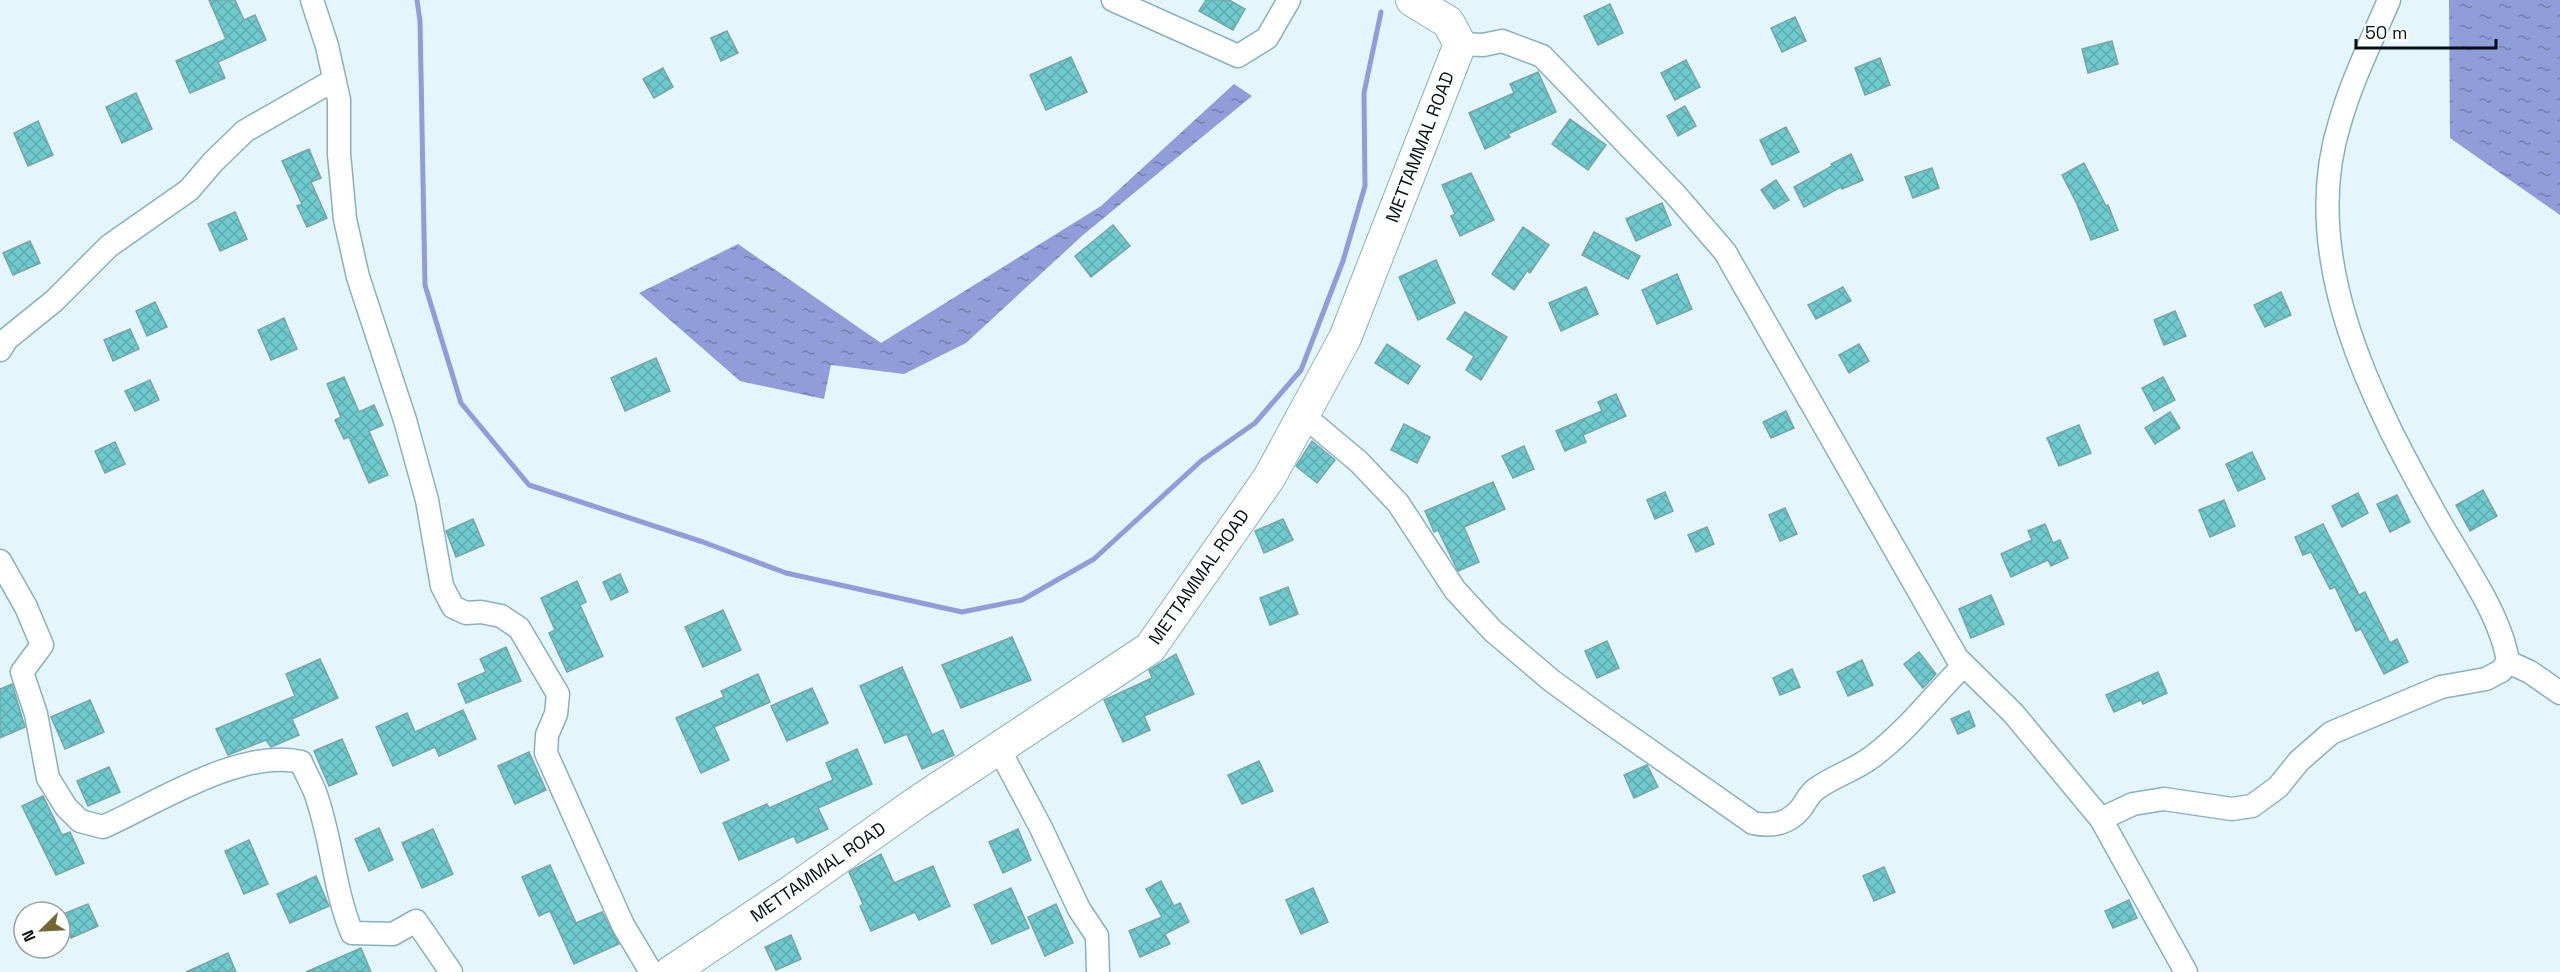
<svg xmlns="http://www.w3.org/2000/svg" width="2560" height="972" viewBox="0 0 2560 972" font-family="'Space Grotesk',sans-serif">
	<defs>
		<pattern id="water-ripples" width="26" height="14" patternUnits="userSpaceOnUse" patternTransform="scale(1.5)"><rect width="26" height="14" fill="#909dd8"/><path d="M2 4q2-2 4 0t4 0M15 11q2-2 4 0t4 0" fill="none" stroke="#737eae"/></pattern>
		<pattern id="building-cross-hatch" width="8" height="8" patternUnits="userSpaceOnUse" patternTransform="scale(1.5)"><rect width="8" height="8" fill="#6ecacd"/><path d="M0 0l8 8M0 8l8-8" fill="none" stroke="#5eacaf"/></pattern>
	</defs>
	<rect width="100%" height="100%" fill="#e4f5fb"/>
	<g fill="url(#water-ripples)">
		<path d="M2449,0H2560V215L2450,138Z"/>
		<path d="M1234,84L1252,96L1083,235L966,343L904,374L831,365L824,399L740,381L639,293L738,244L881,343L1101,206Z"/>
	</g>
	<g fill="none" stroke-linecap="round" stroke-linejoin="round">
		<path stroke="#909dd8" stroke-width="5" d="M417,0L420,21L425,285L461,403L529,485L703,542L786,573L962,612L1022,600L1094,559L1201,461L1255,423L1301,370L1343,261L1365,186L1364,93L1381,12"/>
	</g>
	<g fill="url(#building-cross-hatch)" stroke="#78a6a7" stroke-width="1.5">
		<path d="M209,0H235L244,20L255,15L266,40L218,62L225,78L190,93L176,61L226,39Z"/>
		<path d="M1206,0H1229L1245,9L1233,30L1199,11Z"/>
		<path d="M1610,4L1623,33L1598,45L1584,16Z"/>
		<path d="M1795,17L1806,41L1782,52L1771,28Z"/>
		<path d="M727,31L738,53L721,61L711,38Z"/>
		<path d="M2112,41L2118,64L2088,73L2082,49Z"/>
		<path d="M1071,57L1087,92L1046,110L1030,75Z"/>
		<path d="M1880,58L1890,85L1865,95L1855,68Z"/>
		<path d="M1686,60L1700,87L1675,100L1661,73Z"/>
		<path d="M663,68L673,87L654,98L643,79Z"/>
		<path d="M1538,72L1556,112L1508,134L1510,137L1485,149L1469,113L1514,93L1510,84Z"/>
		<path d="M136,93L152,129L122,143L106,107Z"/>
		<path d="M1685,106L1696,126L1678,136L1667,116Z"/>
		<path d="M1570,119L1606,145L1588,170L1552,144Z"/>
		<path d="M38,121L53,155L28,166L14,133Z"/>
		<path d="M1786,127L1799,152L1772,165L1760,140Z"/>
		<path d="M309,149L321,178L311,182L327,218L307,227L297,206L302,204L282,161Z"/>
		<path d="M1851,154L1863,180L1842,189L1841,187L1804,207L1794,187L1832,166L1831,164Z"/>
		<path d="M2084,163L2106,206L2108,205L2118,230L2091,240L2077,204L2062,175Z"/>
		<path d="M1932,168L1939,188L1913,198L1905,177Z"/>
		<path d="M1471,173L1494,220L1460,236L1451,216L1455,214L1442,185Z"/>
		<path d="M1776,180L1789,200L1774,209L1761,190Z"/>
		<path d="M1662,203L1671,225L1636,241L1626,219Z"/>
		<path d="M235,212L247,239L220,251L208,224Z"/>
		<path d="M1113,225L1130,246L1091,277L1075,256Z"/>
		<path d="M1523,227L1549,245L1530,273L1527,271L1514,290L1492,274Z"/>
		<path d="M1594,232L1640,256L1628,279L1582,255Z"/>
		<path d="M30,241L40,263L13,275L3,253Z"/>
		<path d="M1436,260L1455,303L1418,320L1399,277Z"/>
		<path d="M1677,274L1692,309L1657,324L1642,290Z"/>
		<path d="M1586,287L1598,314L1561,331L1549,303Z"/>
		<path d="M1843,287L1851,301L1816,319L1808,305Z"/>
		<path d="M2281,292L2291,315L2265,327L2254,305Z"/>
		<path d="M155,302L167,327L147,336L136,311Z"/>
		<path d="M2175,311L2186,336L2164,345L2154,320Z"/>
		<path d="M1465,312L1507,337L1481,380L1466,370L1474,356L1447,339Z"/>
		<path d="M284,318L297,349L271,360L258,330Z"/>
		<path d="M130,329L139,349L113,361L104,340Z"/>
		<path d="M1387,344L1420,366L1408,384L1375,363Z"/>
		<path d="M1859,344L1869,361L1849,373L1839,355Z"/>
		<path d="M656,358L670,391L625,411L611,378Z"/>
		<path d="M344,377L359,412L374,405L383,425L369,431L388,475L369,483L349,437L344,439L335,420L341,417L327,384Z"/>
		<path d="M2163,377L2175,400L2154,411L2142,388Z"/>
		<path d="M150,380L159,400L135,411L125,391Z"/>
		<path d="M1616,394L1626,416L1583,435L1586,442L1565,451L1556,431L1602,411L1598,402Z"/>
		<path d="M1786,411L1794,428L1771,438L1763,422Z"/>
		<path d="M2170,412L2180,428L2155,444L2145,428Z"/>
		<path d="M1404,424L1430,437L1417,463L1391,450Z"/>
		<path d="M2079,425L2091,453L2059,466L2047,438Z"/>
		<path d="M1312,441L1335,460L1317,483L1296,466Z"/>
		<path d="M115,442L125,464L105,473L95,451Z"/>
		<path d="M1524,446L1534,469L1513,478L1502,456Z"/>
		<path d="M2252,452L2265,479L2238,491L2226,464Z"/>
		<path d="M1493,482L1505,509L1464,527L1479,562L1458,571L1438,530L1434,532L1425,511Z"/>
		<path d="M2483,490L2497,516L2470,531L2456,505Z"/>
		<path d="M1665,492L1673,511L1655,519L1647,500Z"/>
		<path d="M2358,493L2368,513L2342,527L2332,506Z"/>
		<path d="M2397,495L2410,522L2390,532L2377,504Z"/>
		<path d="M2224,500L2235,526L2210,537L2199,510Z"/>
		<path d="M1785,508L1797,534L1780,541L1769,515Z"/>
		<path d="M473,519L484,545L456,557L446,531Z"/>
		<path d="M1283,519L1293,540L1264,553L1255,531Z"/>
		<path d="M2045,524L2053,543L2060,540L2068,558L2051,566L2048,560L2011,577L2001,554L2032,540L2028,531Z"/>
		<path d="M2323,524L2359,595L2365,592L2390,643L2397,639L2408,662L2384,674L2361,629L2356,631L2335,587L2330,589L2311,552L2303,555L2295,537Z"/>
		<path d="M1707,527L1714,544L1696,552L1688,535Z"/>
		<path d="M620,574L628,592L611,600L603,582Z"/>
		<path d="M577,581L586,602L580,605L603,656L567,672L549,633L555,630L541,598Z"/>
		<path d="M1288,587L1298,614L1270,625L1260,598Z"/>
		<path d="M1991,595L2004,624L1971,638L1959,609Z"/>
		<path d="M723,610L741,650L703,667L685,627Z"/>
		<path d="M1012,637L1031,680L961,708L942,665Z"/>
		<path d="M1607,641L1619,668L1597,678L1585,651Z"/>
		<path d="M506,647L521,681L466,703L458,684L486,672L480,659Z"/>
		<path d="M1919,652L1936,674L1923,688L1904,664Z"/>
		<path d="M1176,654L1194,694L1144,716L1150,730L1123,742L1104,700L1152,678L1149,670Z"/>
		<path d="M320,659L338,698L292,719L299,735L271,747L266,740L228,755L216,729L295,696L286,674Z"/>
		<path d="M1862,660L1873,685L1848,696L1837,672Z"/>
		<path d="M902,667L932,735L943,730L954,755L922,769L907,734L885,743L860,686Z"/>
		<path d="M1792,669L1800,687L1780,695L1773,678Z"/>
		<path d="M2158,672L2167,693L2143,704L2141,700L2114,712L2106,695Z"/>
		<path d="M758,674L770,702L714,727L729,760L701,773L676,718L724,697L721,691Z"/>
		<path d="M12,684L25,727L0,738V689Z"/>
		<path d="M812,688L828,723L787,741L771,706Z"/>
		<path d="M90,700L104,732L65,749L51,717Z"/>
		<path d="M463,710L476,739L439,756L435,747L393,766L376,727L407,713L415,732Z"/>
		<path d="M1969,711L1975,726L1958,734L1951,719Z"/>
		<path d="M342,739L357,774L329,786L314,751Z"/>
		<path d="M857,749L872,784L818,808L828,829L797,843L794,836L739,860L723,823L767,804L769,808L833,780L826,763Z"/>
		<path d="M529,752L546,790L515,804L498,766Z"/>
		<path d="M1259,761L1273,791L1242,804L1228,775Z"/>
		<path d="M1647,765L1658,787L1634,798L1624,775Z"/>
		<path d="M109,767L120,792L88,806L77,781Z"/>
		<path d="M43,796L62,835L70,832L84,863L56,875L22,806Z"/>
		<path d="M379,828L393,860L369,871L355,839Z"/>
		<path d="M433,829L453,874L422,888L402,843Z"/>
		<path d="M1018,829L1031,860L1003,873L989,842Z"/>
		<path d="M249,840L268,884L244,894L225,851Z"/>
		<path d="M881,854L894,883L933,866L950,906L919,920L915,912L871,931L860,906L863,904L849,872Z"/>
		<path d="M550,865L576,923L602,912L619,944L574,964L550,911L539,916L522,877Z"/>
		<path d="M1884,867L1895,892L1874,901L1863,876Z"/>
		<path d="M316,876L329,906L290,923L277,894Z"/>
		<path d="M1161,881L1174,906L1180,903L1189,922L1165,934L1170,944L1140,957L1129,931L1162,917L1146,889Z"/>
		<path d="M1011,888L1029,928L992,944L974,905Z"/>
		<path d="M1313,888L1328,922L1301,934L1286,900Z"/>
		<path d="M2129,900L2137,918L2113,928L2105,911Z"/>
		<path d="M88,904L98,926L71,938L61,915Z"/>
		<path d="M1056,904L1073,943L1045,956L1028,917Z"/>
		<path d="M791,935L801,959L776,970L765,947Z"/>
		<path d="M361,948L371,972H306Z"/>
		<path d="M228,953L236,972H186Z"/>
	</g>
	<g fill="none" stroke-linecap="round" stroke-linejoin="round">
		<g stroke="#88b0c0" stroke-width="25">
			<g id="minor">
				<path d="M312,0L327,46L339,100V154L345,219L358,277L405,420L427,500L442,586L453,607L466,613L481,612L501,616L519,628L558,694L556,714L547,735L546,753L623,925L651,972"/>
				<path d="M1113,0L1238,56L1267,38L1289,0"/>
				<path d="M1460,44L1483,45L1502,41L1542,56L1675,194L1725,252L1957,658L2013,713L2101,819L2186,972"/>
				<path d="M0,350L7,339L54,301L109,246L189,190L213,162L245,131L334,80"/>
				<path d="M1303,415L1359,462L1398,503L1455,590L1493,631L1552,681L1596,713L1753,823C1772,827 1789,824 1802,807C1806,801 1810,793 1816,789C1834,776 1855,770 1872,757C1907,731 1934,695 1964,665"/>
				<path d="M0,561L26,607L42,645L22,672L36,714L48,778L66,807L80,821L103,827C157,803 240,748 301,762C305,772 311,782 315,792C332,838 333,887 352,933L393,934L416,921L451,972"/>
				<path d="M2508,662L2530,672L2560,693"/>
				<path d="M999,749L1041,828L1079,909L1097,936L1098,972"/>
				<path d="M2101,819L2133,804L2164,799L2232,809L2252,806L2278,787L2299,761L2331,733L2441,687L2486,679L2501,671L2508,662C2501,614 2461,560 2437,517C2372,401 2297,258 2340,122C2352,80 2372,40 2389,0"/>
			</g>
		</g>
		<g stroke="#88b0c0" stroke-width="34">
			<path id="secondary" d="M671,972L789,893L916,803L1150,648L1269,478L1345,338L1460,44L1448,22L1412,0"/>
		</g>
		<use href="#minor" stroke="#fff" stroke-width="22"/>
		<use href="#secondary" stroke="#fff" stroke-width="32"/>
	</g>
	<g text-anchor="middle" stroke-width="6" stroke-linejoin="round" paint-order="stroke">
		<g font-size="18" fill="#020f14" stroke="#fff">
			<text transform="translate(1420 147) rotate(-69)" y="6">METTAMMAL ROAD</text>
			<text transform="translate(1199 577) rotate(-55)" y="6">METTAMMAL ROAD</text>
			<text transform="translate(818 872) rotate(-35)" y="6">METTAMMAL ROAD</text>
		</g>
	</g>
	<g transform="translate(42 930) rotate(246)"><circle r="28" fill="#ffffff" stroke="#9a9fa1" stroke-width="1.5"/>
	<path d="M0-4.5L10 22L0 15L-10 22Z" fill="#736834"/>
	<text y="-9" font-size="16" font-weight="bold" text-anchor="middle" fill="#020f14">N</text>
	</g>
	<path d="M2356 39v9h140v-9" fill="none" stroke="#020f14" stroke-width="3"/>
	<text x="2365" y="39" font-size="18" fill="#020f14" stroke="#ffffff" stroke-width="4.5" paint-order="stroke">50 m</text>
</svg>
